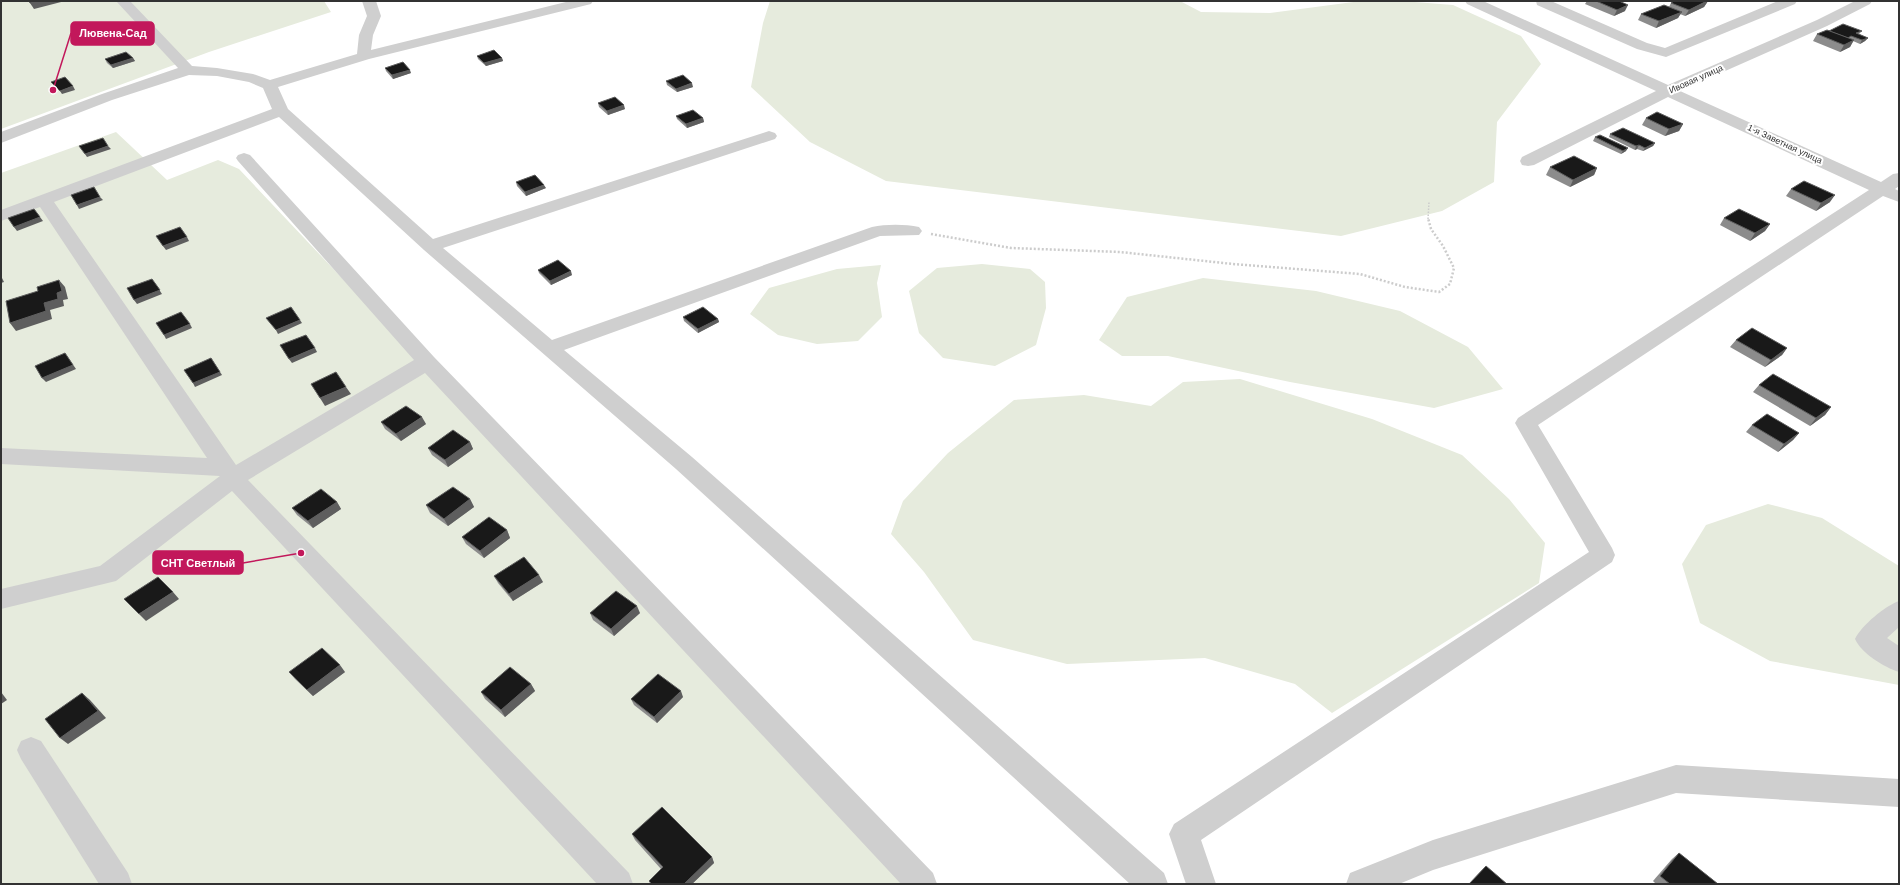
<svg xmlns="http://www.w3.org/2000/svg" width="1900" height="885" viewBox="0 0 1900 885" font-family="Helvetica,sans-serif">
	<rect width="100%" height="100%" fill="#fff"/>
	<g fill="#e6ebdd">
		<path d="M1,1H324L331,12L209,52L1,129Z"/>
		<path d="M770,1H1180L1201,12L1270,13L1361,1H1402L1453,5L1521,36L1541,64L1497,122L1494,182L1442,211L1341,236L886,181L810,142L751,87L763,23Z"/>
		<path d="M116,132L167,180L218,160L239,169L747,707L938,884H1V173Z"/>
		<path d="M982,264L1030,269L1045,282L1046,308L1036,345L995,366L943,358L919,333L909,291L937,268Z"/>
		<path d="M881,265L877,283L882,317L858,341L817,344L778,335L750,314L769,288L837,269Z"/>
		<path d="M1203,278L1316,291L1400,311L1468,347L1503,389L1434,408L1290,382L1168,356H1122L1099,340L1127,297Z"/>
		<path d="M1240,379L1372,419L1462,455L1509,499L1545,543L1539,583L1332,713L1295,684L1205,658L1067,664L973,640L924,572L891,534L903,501L948,453L1014,400L1084,395L1151,406L1183,382Z"/>
		<path d="M1768,504L1822,518L1899,566V685L1770,661L1700,623L1682,564L1706,525Z"/>
	</g>
	<g fill="none" stroke-linecap="round" stroke-linejoin="round">
		<path stroke="#ccc" stroke-width="1.5" stroke-dasharray="1.5 1.5" stroke-linecap="butt" d="M1428,219L1429,202"/>
		<path stroke="#ccc" stroke-width="2.5" stroke-dasharray="2 2" stroke-linecap="butt" d="M931,234L1011,248L1120,252L1233,264L1360,274L1405,287L1439,292L1450,284L1454,268L1443,246L1431,229L1428,218"/>
		<g fill="#cfcfcf" fill-rule="evenodd">
			<path d="M116,1H130L192,66L217,68L253,74L270,80L357,54L359,35L367,16L362,1H376L381,16L373,35L371,50L570,1H593L591,4L369,59L278,87L288,109L433,239L763,133L769,131L775,133L777,136L775,139L443,248L552,340L872,227C886,224 905,224 919,227L922,231L919,235L880,236L564,350L692,457L1164,873L1168,884H1130L676,469L424,250L279,117L54,202L236,465L414,360L238,161L236,158L238,155L244,153L250,155L434,357L933,873L937,884H901L425,373L248,480L629,873L633,884H597L232,491L116,581L1,609V589L100,566L220,476L1,464V448L207,458L40,207L1,221V210L272,109L263,88L249,82L217,76L189,75L112,100L1,143V132L102,94L178,68Z"/>
			<path d="M1465,1H1483L1668,85L1817,20L1855,1H1872L1870,4L1827,26L1680,91L1881,182L1893,174L1899,173V186L1895,189L1899,191V202L1883,196L1538,425L1612,548L1615,555L1612,562L1201,840L1216,884H1186L1169,834L1174,824L1589,552L1515,423L1518,418L1869,190L1668,97L1534,165L1528,166L1522,165L1520,161L1522,157L1656,91L1467,4Z"/>
			<path d="M1536,1H1551L1647,43L1665,48L1778,1H1797L1795,4L1666,57L1637,49L1537,5Z"/>
			<path d="M1899,601V627L1887,638L1899,646V672C1884,667 1862,654 1855,639C1862,625 1885,606 1899,601Z"/>
			<path d="M31,737L41,741L128,873L132,884H99L21,759L17,750L21,741Z"/>
			<path d="M1676,765L1899,779V807L1676,793L1433,870L1399,884H1346L1350,873L1433,840Z"/>
		</g>
	</g>
	<g fill="#8c8c8c">
		<path d="M1587,1H1619L1625,11L1614,16L1585,4Z"/>
		<path d="M1708,1L1704,7L1685,16L1680,14L1678,18L1656,28L1638,20L1641,14L1669,7L1671,3Z"/>
		<path d="M1829,31H1862L1859,34L1868,38L1865,41L1860,44L1853,41L1850,47L1840,52L1813,41L1817,34Z"/>
		<path d="M477,56L502,58L503,61L486,66L478,59Z"/>
		<path d="M133,58L135,61L113,68L107,63L105,59Z"/>
		<path d="M385,68L411,73L393,79L386,71Z"/>
		<path d="M666,81L693,87L677,92L667,85Z"/>
		<path d="M598,103L625,109L608,115L599,107Z"/>
		<path d="M676,116L703,118L704,122L687,128L677,119Z"/>
		<path d="M1646,118L1683,124L1679,131L1665,136L1642,125Z"/>
		<path d="M1610,134L1655,143L1653,146L1643,151L1637,149L1635,150L1609,137Z"/>
		<path d="M1595,137L1626,151L1621,154L1593,141Z"/>
		<path d="M1550,167L1597,168L1594,175L1570,187L1546,175Z"/>
		<path d="M516,182L546,188L526,196L517,186Z"/>
		<path d="M1791,189L1830,202L1816,211L1786,196Z"/>
		<path d="M1724,218L1770,224L1765,231L1750,241L1720,225Z"/>
		<path d="M538,270L572,275L551,285L539,273Z"/>
		<path d="M683,317L718,319L719,322L698,333L684,321Z"/>
		<path d="M1736,340L1787,348L1782,355L1765,367L1730,347Z"/>
		<path d="M1759,385L1831,407L1825,415L1810,426L1753,392Z"/>
		<path d="M381,422L426,424L401,441L385,429Z"/>
		<path d="M1752,425L1799,433L1793,440L1778,452L1746,432Z"/>
		<path d="M470,442L473,449L448,467L432,455L428,448Z"/>
		<path d="M470,499L474,507L448,526L430,513L426,505Z"/>
		<path d="M337,502L341,509L313,528L297,515L292,508Z"/>
		<path d="M507,530L510,538L484,558L466,544L462,537Z"/>
		<path d="M494,576L543,582L513,601L498,583Z"/>
		<path d="M590,613H640L614,636L593,620Z"/>
		<path d="M289,672H345L313,696L295,679Z"/>
		<path d="M531,684L535,691L505,717L485,699L481,692Z"/>
		<path d="M683,697L657,723L634,705L631,699Z"/>
		<path d="M632,834L712,857L714,863L692,884H650L649,881L661,869L635,840Z"/>
		<path d="M1679,853L1718,884H1656L1653,881L1672,859Z"/>
	</g>
	<g fill="#5e5e5e">
		<path d="M37,1H65L34,9L30,3Z"/>
		<path d="M1708,1L1704,7L1685,16L1689,10Z"/>
		<path d="M1628,5L1625,11L1614,16L1617,10Z"/>
		<path d="M1682,12L1678,18L1656,28L1659,21Z"/>
		<path d="M1868,38L1865,41L1860,44L1862,40Z"/>
		<path d="M1854,40L1850,47L1840,52L1844,45Z"/>
		<path d="M133,58L135,61L113,68L111,65Z"/>
		<path d="M502,58L503,61L486,66L484,63Z"/>
		<path d="M410,70L411,73L393,79L392,75Z"/>
		<path d="M692,83L693,87L677,92L676,89Z"/>
		<path d="M73,86L75,90L62,94L60,91Z"/>
		<path d="M624,105L625,109L608,115L607,111Z"/>
		<path d="M703,118L704,122L687,128L686,124Z"/>
		<path d="M1683,124L1679,131L1665,136L1669,129Z"/>
		<path d="M1655,143L1653,146L1643,151L1645,148Z"/>
		<path d="M1639,145L1637,149L1635,150L1636,146Z"/>
		<path d="M108,146L111,149L87,157L85,154Z"/>
		<path d="M1628,148L1626,151L1621,154L1623,151Z"/>
		<path d="M1597,168L1594,175L1570,187L1573,180Z"/>
		<path d="M544,185L546,188L526,196L525,192Z"/>
		<path d="M1835,195L1830,202L1816,211L1821,203Z"/>
		<path d="M100,197L103,200L79,209L77,205Z"/>
		<path d="M34,209L43,221L17,231L14,227Z"/>
		<path d="M1770,224L1765,231L1750,241L1755,233Z"/>
		<path d="M187,237L189,241L166,250L163,246Z"/>
		<path d="M571,271L572,275L551,285L550,281Z"/>
		<path d="M1,276L4,282L1,283Z"/>
		<path d="M152,279L162,294L137,304L134,300Z"/>
		<path d="M59,280L65,287L68,299L63,300L64,306L50,310L52,319L16,331L10,323L44,303L57,293Z"/>
		<path d="M718,319L719,322L698,333V329Z"/>
		<path d="M300,320L302,323L278,334L276,330Z"/>
		<path d="M190,324L192,328L166,339L164,335Z"/>
		<path d="M315,348L317,352L292,363L289,359Z"/>
		<path d="M1787,348L1782,355L1765,367L1771,360Z"/>
		<path d="M65,353L76,369L46,382L42,378Z"/>
		<path d="M211,358L222,375L195,387L193,383Z"/>
		<path d="M346,387L351,394L325,406L320,398Z"/>
		<path d="M1831,407L1825,415L1810,426L1816,418Z"/>
		<path d="M422,417L426,424L401,441L396,434Z"/>
		<path d="M1799,433L1793,440L1778,452L1784,444Z"/>
		<path d="M470,442L473,449L448,467L445,460Z"/>
		<path d="M470,499L474,507L448,526L444,519Z"/>
		<path d="M337,502L341,509L313,528L308,521Z"/>
		<path d="M507,530L510,538L484,558L480,551Z"/>
		<path d="M539,575L543,582L513,601L509,594Z"/>
		<path d="M173,592L179,599L146,621L139,614Z"/>
		<path d="M637,606L640,613L614,636L611,629Z"/>
		<path d="M340,665L345,672L313,696L307,690Z"/>
		<path d="M531,684L535,691L505,717L501,710Z"/>
		<path d="M681,691L683,697L657,723L654,717Z"/>
		<path d="M1,692L7,700L1,704Z"/>
		<path d="M82,693L90,700L106,718L68,744L60,738Z"/>
		<path d="M712,857L714,863L692,884H684Z"/>
	</g>
	<g fill="#191919" stroke="#5e5e5e">
		<path d="M29,1H37L30,3Z"/>
		<path d="M1596,1H1619L1628,5L1617,10Z"/>
		<path d="M1674,1H1707L1689,10L1671,3Z"/>
		<path d="M1664,5L1682,12L1659,21L1641,14Z"/>
		<path d="M1843,24L1862,31L1856,33L1868,38L1862,40L1851,36L1848,38L1829,31Z"/>
		<path d="M1827,30L1854,40L1844,45L1817,34Z"/>
		<path d="M494,50L502,58L484,63L477,56Z"/>
		<path d="M126,52L133,58L111,65L105,59Z"/>
		<path d="M403,62L410,70L392,75L385,68Z"/>
		<path d="M683,75L692,83L676,89L666,81Z"/>
		<path d="M65,77L73,86L60,91L51,82Z"/>
		<path d="M615,97L624,105L607,111L598,103Z"/>
		<path d="M693,110L703,118L686,124L676,116Z"/>
		<path d="M1657,112L1683,124L1669,129L1646,118Z"/>
		<path d="M1623,128L1655,143L1645,148L1639,145L1636,146L1610,134Z"/>
		<path d="M1600,135L1628,148L1623,151L1595,137Z"/>
		<path d="M103,138L108,146L85,154L79,146Z"/>
		<path d="M1574,156L1597,168L1573,180L1550,167Z"/>
		<path d="M535,175L544,185L525,192L516,182Z"/>
		<path d="M1804,181L1835,195L1821,203L1791,189Z"/>
		<path d="M94,187L100,197L77,205L71,195Z"/>
		<path d="M34,209L40,217L14,227L8,218Z"/>
		<path d="M1739,209L1770,224L1755,233L1724,218Z"/>
		<path d="M180,227L187,237L163,246L156,236Z"/>
		<path d="M558,260L571,271L550,281L538,270Z"/>
		<path d="M152,279L160,290L134,300L127,288Z"/>
		<path d="M59,280L62,291L57,293L58,299L44,303L46,311L10,323L6,301L38,291L37,287Z"/>
		<path d="M291,307L300,320L276,330L266,318Z"/>
		<path d="M703,307L718,319L698,329L683,317Z"/>
		<path d="M181,312L190,324L164,335L156,323Z"/>
		<path d="M1752,328L1787,348L1771,360L1736,340Z"/>
		<path d="M306,335L315,348L289,359L280,345Z"/>
		<path d="M65,353L73,365L42,378L35,366Z"/>
		<path d="M211,358L220,372L193,383L184,370Z"/>
		<path d="M336,372L346,387L320,398L311,384Z"/>
		<path d="M1773,374L1831,407L1816,418L1759,385Z"/>
		<path d="M406,406L422,417L396,434L381,422Z"/>
		<path d="M1767,414L1799,433L1784,444L1752,425Z"/>
		<path d="M453,430L470,442L445,460L428,448Z"/>
		<path d="M453,487L470,499L444,519L426,505Z"/>
		<path d="M321,489L337,502L308,521L292,508Z"/>
		<path d="M489,517L507,530L480,551L462,537Z"/>
		<path d="M524,557L539,575L509,594L494,576Z"/>
		<path d="M158,577L173,592L139,614L124,599Z"/>
		<path d="M616,591L637,606L611,629L590,613Z"/>
		<path d="M322,648L340,665L307,690L289,672Z"/>
		<path d="M510,667L531,684L501,710L481,692Z"/>
		<path d="M658,674L681,691L654,717L631,699Z"/>
		<path d="M82,693L98,711L60,738L45,719Z"/>
		<path d="M662,807L712,857L684,884H652L649,881L663,867L632,834Z"/>
		<path d="M1679,853L1718,884H1670L1660,876Z"/>
		<path d="M1486,866L1507,884H1469Z"/>
	</g>
	<g text-anchor="middle" stroke-width="4" stroke-linejoin="round" paint-order="stroke">
		<g font-size="9" fill="#323232" stroke="#fff">
			<text transform="translate(1696 79) rotate(-24)" y="3">Ивовая улица</text>
			<text transform="translate(1785 144) rotate(25)" y="3">1-я Заветная улица</text>
		</g>
	</g>
	<path fill="none" stroke="#c2185b" stroke-width="1.5" d="M53 90L71 33M301 553L243 563"/>
	<g fill="#c2185b" stroke="#fff" stroke-width="1.5">
		<circle cx="53" cy="90" r="4"/>
		<circle cx="301" cy="553" r="4"/>
	</g>
	<g fill="#c2185b" stroke="#c2185b" stroke-width="1.5">
		<rect x="71" y="22" width="83" height="23" rx="4"/>
		<rect x="153" y="551" width="90" height="23" rx="4"/>
	</g>
	<g font-size="11" text-anchor="middle" font-weight="bold" fill="#fff">
		<text x="113" y="37">Лювена-Сад</text>
		<text x="198" y="567">СНТ Светлый</text>
	</g>
	<rect width="1900" height="885" fill="none" stroke="#323232" stroke-width="4"/>
</svg>
